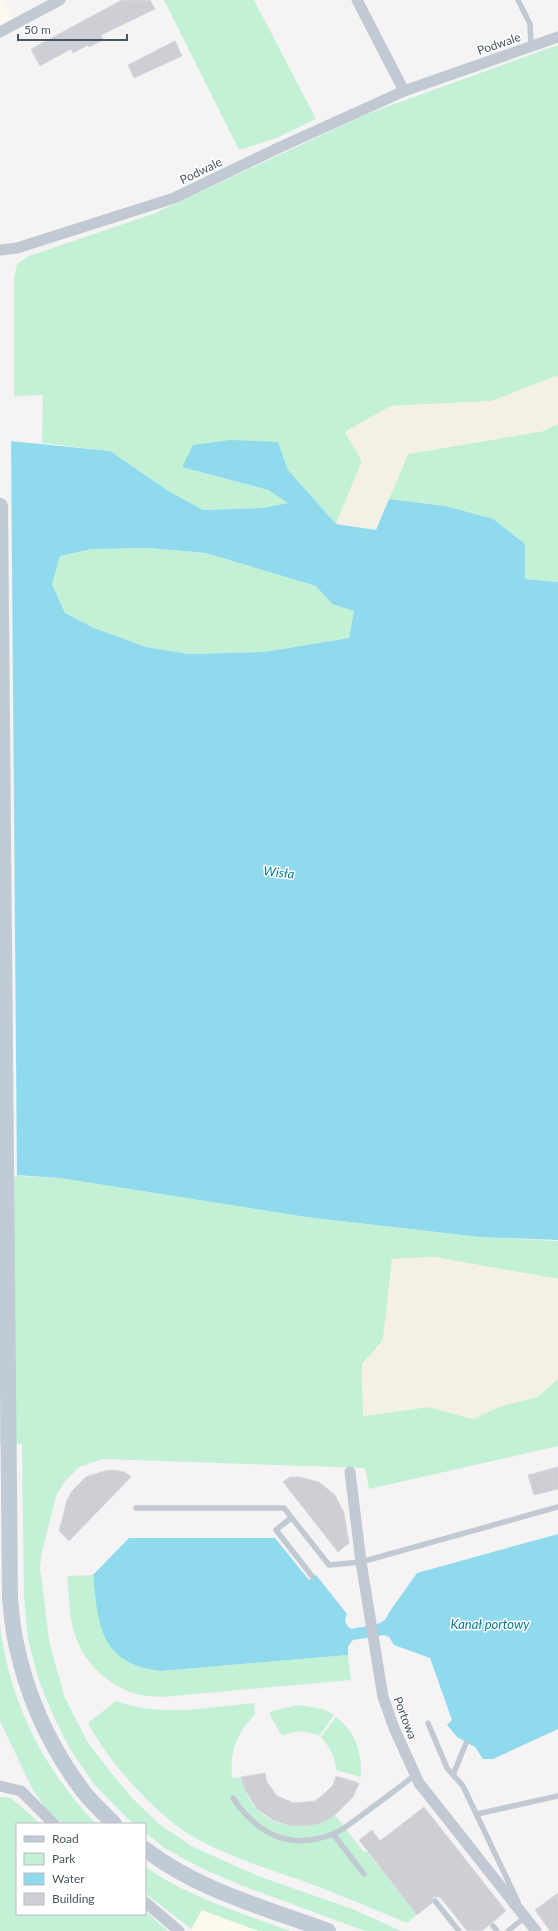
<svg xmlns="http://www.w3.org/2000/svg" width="558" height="1931" viewBox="0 0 558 1931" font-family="Lato,sans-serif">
	<rect width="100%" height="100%" fill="#f5f3f3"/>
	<g fill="#fdf9ef">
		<path d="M0,0H3L13,20L0,27Z"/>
		<path d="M202,1910L259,1931H193L191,1929Z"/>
	</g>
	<g fill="#c3f1d5">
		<path d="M164,0H254L316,119L276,138L239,150Z"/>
		<path d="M558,45V377L556,376L492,401L391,406L345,432L362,461L336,524L288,470L278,442L193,445L182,467L268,490L288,503L263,508L203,510L170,492L110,451L42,443L43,395L14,396V280L17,264L29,256L153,214L367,114Z"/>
		<path d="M558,424V582L525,579V544L445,506L389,499L408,454L543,431Z"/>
		<path d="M149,548L206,553L316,586L332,604L354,611L349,638L264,652L189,654L146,647L94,628L65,613L52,584L60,556L92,549Z"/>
		<path d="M0,1175L60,1178L306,1217L480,1237L558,1241V1279L434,1257L392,1259L383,1340L362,1365L363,1416L428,1407L473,1419L501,1406L537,1397L558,1379V1446L369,1489L365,1468L103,1459L79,1467L65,1481L56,1496L42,1552L40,1567L49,1639L53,1656L65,1698L87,1741L108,1769L133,1799L159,1824L193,1847L258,1876L355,1910L401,1931H365L238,1884L199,1867L163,1847L145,1832V1824H134L128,1819L94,1784L70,1749L52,1713L38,1678L28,1639L24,1597L22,1444H0Z"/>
		<path d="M93,1575C98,1623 104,1665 161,1671L348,1655L351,1680L161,1697C153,1696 144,1696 136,1694C106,1685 80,1659 73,1628C69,1612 69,1593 67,1576Z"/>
		<path d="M0,1623C8,1699 43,1769 96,1824H63L45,1808L32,1788L0,1721Z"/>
		<path d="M116,1701C161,1718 208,1707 254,1703L255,1714C236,1735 230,1750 232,1778L241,1777C244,1786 246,1795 252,1803C271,1831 309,1831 335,1815L363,1851L367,1852L417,1915L407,1923C374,1909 340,1895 306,1882C270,1870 233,1858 199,1840C159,1819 109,1763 88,1723Z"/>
		<path d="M299,1705L323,1709L334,1715L319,1736C306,1730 295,1730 282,1736L269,1713L279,1709Z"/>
		<path d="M336,1717C356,1733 362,1752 361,1777L336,1770C335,1756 330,1748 321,1737Z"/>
		<path d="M0,1797L11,1798L41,1824H17V1914H145V1911L168,1931H0Z"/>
		<path d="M145,1866C182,1895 245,1914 290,1931H259L202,1910L191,1929L145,1893Z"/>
	</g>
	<g fill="#f5f0e5">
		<path d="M556,376L558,377V424L544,431L408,454L376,530L336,524L362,461L345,432L391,406L492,401Z"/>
		<path d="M434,1257L558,1279V1379L537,1397L501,1406L473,1419L428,1407L363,1416L362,1364L383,1340L392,1259Z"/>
	</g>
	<g fill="#90daee" fill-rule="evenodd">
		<path d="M0,440L110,451L170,492L203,510L263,508L288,503L268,490L182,467L193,445L230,440L278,442L288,470L336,524L376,530L389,499L445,506L493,519L525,544V579L558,582V1240L480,1237L306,1217L60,1178L0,1174ZM149,548L206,553L316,586L332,604L354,611L349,638L264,652L189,654L146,647L94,628L65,613L52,584L60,556L92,549Z"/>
		<path d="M558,1534V1729L493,1759H483L475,1747L457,1737L447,1725L452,1720L430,1658L394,1645L389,1637L384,1635L353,1640L348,1646V1655L161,1671C100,1664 98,1625 93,1575L129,1538H275L309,1580L316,1575L347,1614C344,1620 345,1625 351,1629C362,1626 385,1627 388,1614L417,1573Z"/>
	</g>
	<path fill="#f5f3f3" d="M0,438L11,439L17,1177L0,1176Z"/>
	<g fill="#cdcfd5" stroke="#d7d9de">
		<path d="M122,0H150L155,9L101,35L103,40L89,47L88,45L73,53L71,49L40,66L31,49Z"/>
		<path d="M175,41L182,56L134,78L128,65Z"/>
		<path d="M558,1467V1489L534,1495L528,1475Z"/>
		<path d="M112,1470L125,1472L131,1477L69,1541L59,1531L67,1500L72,1491L86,1477L104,1471Z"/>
		<path d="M290,1477H299L319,1482L335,1495L344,1513L349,1543L338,1552L283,1482Z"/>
		<path d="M265,1773L267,1782L277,1796L294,1803L315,1801L324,1794L333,1785L336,1776L359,1783L353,1797L335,1815L324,1822L313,1825L291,1826L273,1820L257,1809L245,1790L241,1777Z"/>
		<path d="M424,1807L506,1911L482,1931H467L440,1897H433L432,1903L417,1915L359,1840L372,1830L380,1841Z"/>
		<path d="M558,1893V1931H550L535,1910Z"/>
	</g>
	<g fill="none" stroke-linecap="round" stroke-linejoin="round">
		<g stroke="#c1cad2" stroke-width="5.5">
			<path d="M518,0L530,24L531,46"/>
			<path d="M136,1508H284L329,1565L361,1562L558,1507"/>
			<path d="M291,1518L276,1530L312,1576"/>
			<path d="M428,1723L447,1768L463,1786L518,1902"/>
			<path d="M453,1775L466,1743"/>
			<path d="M233,1798C257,1834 290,1851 333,1834C345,1829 355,1820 366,1812C382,1800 399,1788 415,1775"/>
			<path d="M477,1814L558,1796"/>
			<path d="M333,1834L364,1874"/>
			<path d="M435,1901L459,1931"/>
			<path d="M493,1926L497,1931"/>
			<path d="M508,1931L525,1917L524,1915"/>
		</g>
		<g stroke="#c1cad2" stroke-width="11">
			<path d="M357,0L404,91"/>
			<path d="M0,32L60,0"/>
			<path d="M0,250L17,248L174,198L276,149L404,91L558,37"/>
			<path d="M350,1472L361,1562L383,1697L394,1728L419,1783L536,1931"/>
			<path d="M0,1786L21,1791L54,1824"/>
			<path d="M145,1902L179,1931"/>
		</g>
		<g stroke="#c1cbd6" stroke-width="16">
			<path d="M0,506L10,1598C12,1613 12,1628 16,1643C27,1697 50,1747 83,1791C92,1803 104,1813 114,1824"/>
			<path d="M145,1849C197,1890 266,1908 328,1931"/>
		</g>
	</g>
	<g text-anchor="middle" stroke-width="3" stroke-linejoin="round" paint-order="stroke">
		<g font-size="12" fill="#4a5661" stroke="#fff">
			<text transform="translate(499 44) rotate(-19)" y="4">Podwale</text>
			<text transform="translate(201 171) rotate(-26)" y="4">Podwale</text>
			<text transform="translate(405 1718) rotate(69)" y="4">Portowa</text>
		</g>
		<g font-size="13" font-style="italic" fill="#0c7c9b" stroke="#fff">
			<text transform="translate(279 872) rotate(6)" y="5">Wisła</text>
			<text x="490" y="1629">Kanał portowy</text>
		</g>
	</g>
	<rect x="16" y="1823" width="130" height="92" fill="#ffffff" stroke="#b7bbc0"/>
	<rect x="24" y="1836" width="20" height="6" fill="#c1cbd6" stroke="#b7bbc0"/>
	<text x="52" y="1843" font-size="12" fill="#4a5661">Road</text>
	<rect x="24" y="1853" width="20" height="12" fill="#c3f1d5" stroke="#b7bbc0"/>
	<text x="52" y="1863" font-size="12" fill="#4a5661">Park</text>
	<rect x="24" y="1873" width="20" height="12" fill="#90daee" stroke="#b7bbc0"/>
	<text x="52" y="1883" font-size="12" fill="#4a5661">Water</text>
	<rect x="24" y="1893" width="20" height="12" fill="#cdcfd5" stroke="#b7bbc0"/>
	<text x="52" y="1903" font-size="12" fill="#4a5661">Building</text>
	<path d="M18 34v6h109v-6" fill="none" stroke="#4a5661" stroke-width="2"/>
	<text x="24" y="34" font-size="12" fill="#4a5661" stroke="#ffffff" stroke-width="3" paint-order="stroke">50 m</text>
</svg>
